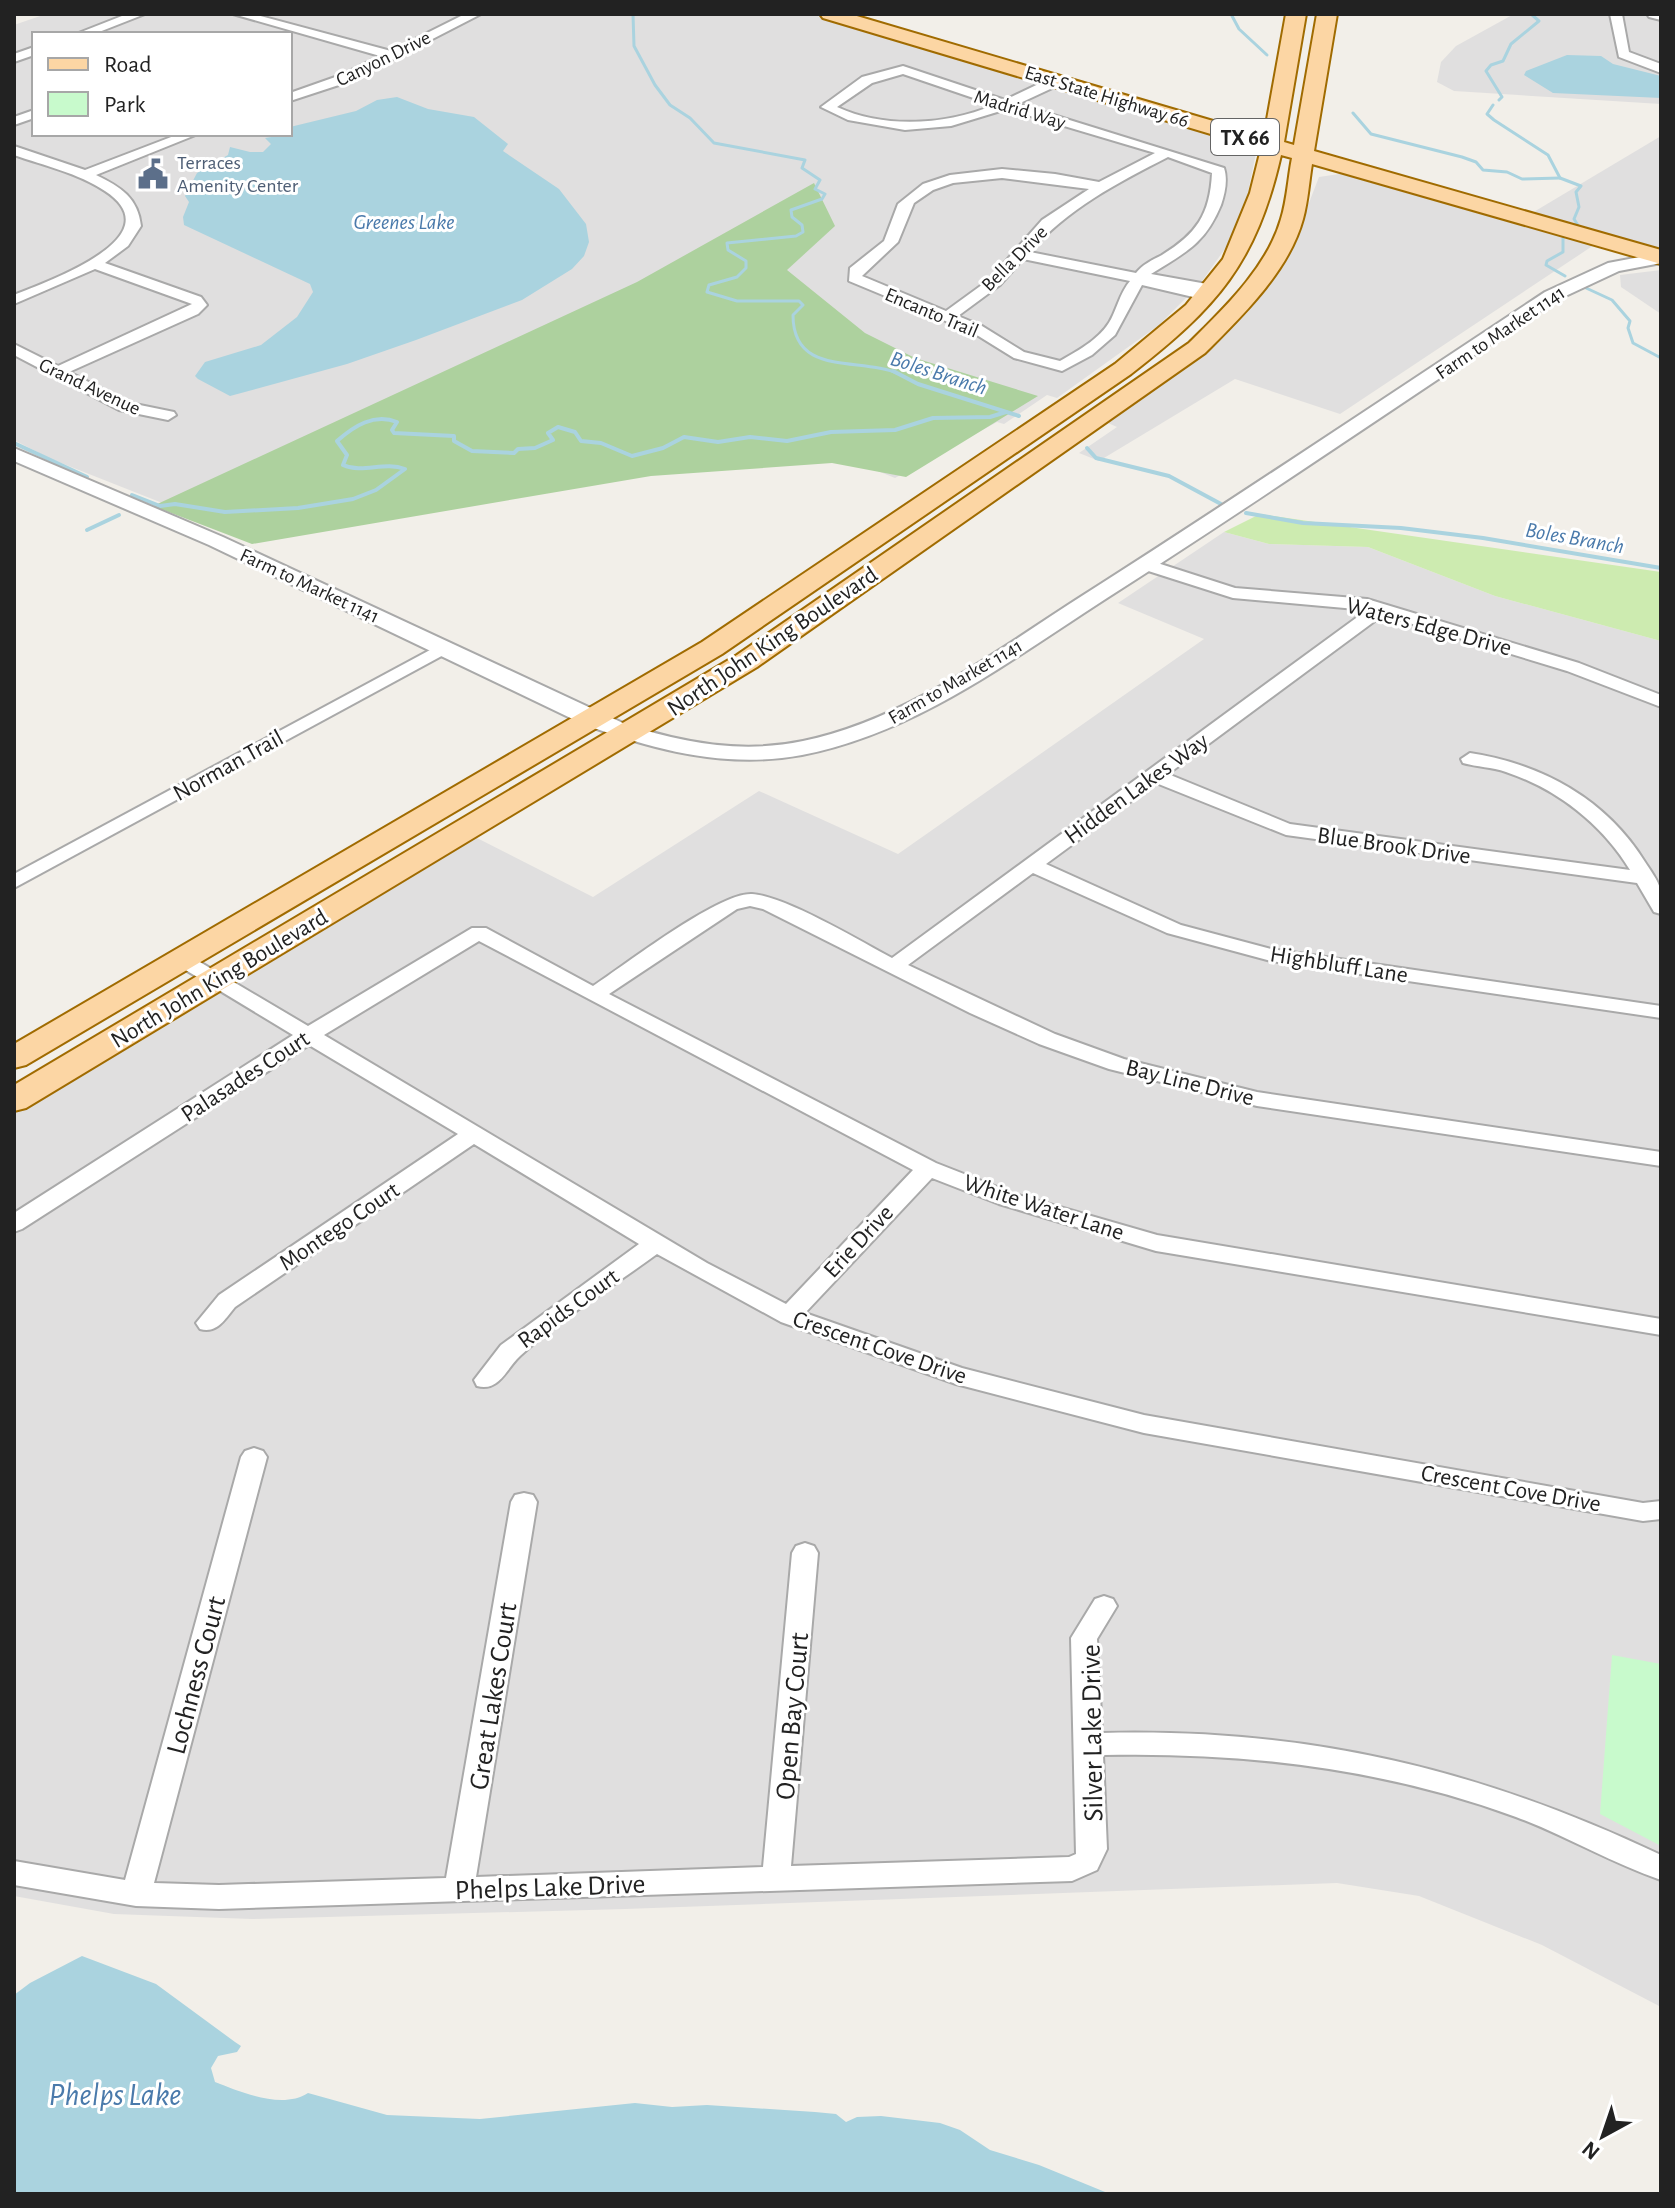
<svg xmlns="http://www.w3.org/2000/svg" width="1675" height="2208" viewBox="0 0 1675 2208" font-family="'Alegreya Sans',sans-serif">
	<rect width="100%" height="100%" fill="#f2efe9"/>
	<g fill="#e0dfdf" fill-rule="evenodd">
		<path d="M46,14H811L1257,148L1246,202L1229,243L1200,284L1159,325L1057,398L1047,395L1004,424L997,422L895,478L538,334L175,508L51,459L14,440V25ZM34,34H290V134H34Z"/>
		<path d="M1514,14H1661V104L1454,91L1437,82L1441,62L1456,46Z"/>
		<path d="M1661,136V249L1532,213Z"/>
		<path d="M1346,173L1594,245L1340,414L1235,379L1099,461L1079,453L1117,427L1108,423L1198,359L1247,313L1288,257L1319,177Z"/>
		<path d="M1661,270V314L1621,287L1620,275Z"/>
		<path d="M1224,532L1269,544L1368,547L1495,596L1661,641V2007L1542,1945L1419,1896L1337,1883L625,1909L252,1919L114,1914L14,1896V1113L473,836L593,897L759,791L898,854L1204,639L1118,603Z"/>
	</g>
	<path fill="#cdebb0" d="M1260,514L1661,572V641L1495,596L1368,547L1269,544L1224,532Z"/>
	<path fill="#add19e" d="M814,183L835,226L787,270L865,333L915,358L1038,396L906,477L832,463L651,476L252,544L153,506L637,282Z"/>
	<path fill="#c8facc" d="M1612,1655L1661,1664V1846L1600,1814Z"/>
	<g fill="#aad3df">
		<path d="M1567,55L1601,56L1613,64L1661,76V98L1553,93L1524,75L1526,71Z"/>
		<path d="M397,97L428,109L474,117L508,144L503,151L559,189L586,224L589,242L584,256L572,269L522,300L416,340L347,364L230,396L198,379L195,376L205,362L261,345L297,317L313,292L310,284L184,225L183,217L189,202L185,196L197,173L228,155L230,147L250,152H263L271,144L265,138L290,134V127L356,111L377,100Z"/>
		<path d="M82,1956L156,1984L235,2042L241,2046L237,2052L218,2056L211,2068L215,2082C241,2092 282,2110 308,2093L387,2115L480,2119L635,2103L672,2107L707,2105L815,2112L836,2114L846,2122L857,2117L881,2116L940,2123L960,2130L990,2150L1039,2165L1110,2194H14V1995L30,1983Z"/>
	</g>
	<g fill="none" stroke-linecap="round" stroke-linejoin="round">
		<g stroke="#aad3df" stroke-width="3">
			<path d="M633,14L634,46L655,85L670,105L690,118L714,143L805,160L802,168L820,180L815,189L825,194L822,199L791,210L792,217L802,225L803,232L796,236L727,243L728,250L746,261V268L737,277L709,285L707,292L737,301H799L803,305L793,315C793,377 859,357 897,373"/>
			<path d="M1231,14L1239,29L1267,55"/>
			<path d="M1499,100L1502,97L1486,71L1491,65L1503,61L1511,44L1539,21L1531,14"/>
			<path d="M1493,105L1487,114L1494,120L1548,155L1560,178L1581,186L1576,192L1579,207L1574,219L1579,227"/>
			<path d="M1353,113L1371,134L1462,157L1476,162L1483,170L1507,172L1522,179L1560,178"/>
			<path d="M1563,238V252L1547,261L1546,265L1565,276"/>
			<path d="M1586,288L1612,300L1630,321L1628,328L1633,343L1661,358"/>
		</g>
		<g stroke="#aad3df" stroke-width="4">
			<path d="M893,371L918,384L1019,416"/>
			<path d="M14,443L87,477"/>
			<path d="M1087,448L1096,458L1169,476L1221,504"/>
			<path d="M132,495L160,506L175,504L225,512L298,508L353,499L376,490L405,469C384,461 363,474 343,465L347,455L337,441C354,426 374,413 397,422L392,430L394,433L454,436V441L472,451L514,453L518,449L535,448L553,440L548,433L558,427L575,432L581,441L601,443L632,456L663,448L684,437L718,442L750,437L787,441L831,432L895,430L933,418L990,417L1006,412"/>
			<path d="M1246,513L1303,523L1401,528L1483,538L1661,568"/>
			<path d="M87,530L119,515"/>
		</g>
		<g stroke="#a9a9a9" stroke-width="4">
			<g id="minor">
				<path d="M127,14H145L94,34H76Z"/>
				<path d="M233,14H253L391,51L465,14H481L351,81L290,101V93L341,75L380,56Z"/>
				<path d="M1610,14H1622L1629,52L1661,64V73L1619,57Z"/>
				<path d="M1647,14H1661V20L1649,17Z"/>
				<path d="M34,47V55L14,62V54Z"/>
				<path d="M903,66L1005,100L1051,78H1061V84L1018,104L1224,168C1228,180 1225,193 1221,205C1205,244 1186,252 1151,274L1218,286V292L1211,293V299L1206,300L1142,285L1115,335L1092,355L1062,371L1014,358L972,332L849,281L850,268L884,241L898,204L923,184L950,175L1002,169L1055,174L1099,182L1155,153L1007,109L951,126L905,130L848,120L821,107L862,77ZM903,74L994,105C946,125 885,129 837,107L872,83ZM1168,157L1212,173C1210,215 1196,234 1162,255C1152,260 1142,265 1136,273L1030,252C1067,209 1117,183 1168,157ZM1002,178L1089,189L1042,220L990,279L946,311L862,276L898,242L914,203L933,190L953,183ZM1023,259L1130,281C1121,292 1119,302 1113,315C1104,337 1079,350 1060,361L1024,352L982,326L958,316L1000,285Z"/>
				<path d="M34,110V118L14,125V117Z"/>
				<path d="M179,134H198L96,175C121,187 138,198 141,226L128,246L105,263L201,297L207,305L198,314L69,372L130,403L174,412L176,415L168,420L119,410L14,355V344L58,366L192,304L95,269L14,304V295C48,281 175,237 105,191C78,173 45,166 14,155V146L85,170Z"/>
				<path d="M1145,559L1235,588L1367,599L1579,663L1661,695V707L1567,671L1383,615L1168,774L1290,824L1630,870C1602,824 1557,789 1506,772C1492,767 1477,767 1463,763L1461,759L1470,753C1542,764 1606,799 1645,862C1650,870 1658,880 1660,889C1663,896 1661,907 1661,914L1654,912L1637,883L1286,835L1156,783L1046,864L1181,925L1271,949L1661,1006V1018L1271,961L1167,933L1033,873L908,965L1055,1034L1124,1059L1257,1092L1661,1152V1166L1257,1106L1109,1069L1039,1044L970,1013L763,909L750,906L737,909L609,994L936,1163L1015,1194L1157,1235L1661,1319V1335L1156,1251L999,1204L932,1178L805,1313L962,1368L1144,1415L1643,1503L1661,1501V1519L1643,1521L1144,1433L956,1384L781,1322L657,1254C612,1287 560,1319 520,1356C506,1369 499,1392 477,1386L474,1380L501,1345L639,1244L474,1144L235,1307C225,1319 217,1334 200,1329L196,1323L219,1295L458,1134L309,1045L22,1229L14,1232V1213L293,1035L174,963L171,959L174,955H188L308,1026L472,928H486L593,986C625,965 719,892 752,894C785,896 860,941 892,958L1367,610L1233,598L1139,568L1136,564ZM479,941L913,1170L786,1304L707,1263L324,1035Z"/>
				<path d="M443,643L449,644L452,648L449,652L14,888V874Z"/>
				<path d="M254,1448L263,1451L267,1457L154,1883L219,1885L446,1878L511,1502L515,1495L524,1493L533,1495L537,1502L476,1877L763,1867L792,1553L796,1546L805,1543L814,1546L818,1553L791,1866L1069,1857L1076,1854L1071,1638L1095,1599L1104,1596L1113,1599L1117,1606L1097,1639L1102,1733C1306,1728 1477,1768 1661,1855V1880C1611,1863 1565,1835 1516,1817C1383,1768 1243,1752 1103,1755L1107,1849L1097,1870L1072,1881L219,1909L136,1906L14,1885V1861L125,1880L241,1457L245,1451Z"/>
			</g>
		</g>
		<g stroke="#a9a9a9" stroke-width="4">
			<path id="tertiary" d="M1661,253V263L1619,271L1557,300C1407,399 1259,501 1107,598C1012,659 916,733 802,755C726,769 654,750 583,724L209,545L14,461V448L223,537L625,724C683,743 742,754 803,741C908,719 997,650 1085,594C1240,495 1392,393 1545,292L1608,263Z"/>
		</g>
		<g stroke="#a06b00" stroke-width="4">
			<path id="primary" d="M820,14H850L1264,136L1286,14H1306L1284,142L1294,145L1317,14H1337L1314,151L1661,250V264L1312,164C1309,182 1308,201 1303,219C1289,271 1242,316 1205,353L757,667L26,1108L14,1111V1085L737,655L1189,343C1223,309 1267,268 1281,219C1287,200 1288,178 1292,158L1281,155C1256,264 1217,307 1131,374L722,654L26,1065L14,1068V1044L702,642L1115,364L1186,305L1223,259L1250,193L1261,149L823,18Z"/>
		</g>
		<use href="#minor" fill="#fff" fill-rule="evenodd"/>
		<use href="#tertiary" fill="#fff" fill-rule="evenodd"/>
		<use href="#primary" fill="#fcd6a4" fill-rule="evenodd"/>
	</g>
	<defs>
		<g id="civic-bare" transform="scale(2.4)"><path d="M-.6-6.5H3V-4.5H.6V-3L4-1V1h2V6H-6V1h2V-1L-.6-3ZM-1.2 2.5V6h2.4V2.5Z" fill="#5c6f8a" stroke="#fff" stroke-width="2.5" paint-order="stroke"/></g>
	</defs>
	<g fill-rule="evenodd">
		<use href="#civic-bare" x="153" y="174"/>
	</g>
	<g text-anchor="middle" stroke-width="6" stroke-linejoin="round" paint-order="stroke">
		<g font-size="20" fill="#222" stroke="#fff">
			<text transform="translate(383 58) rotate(-26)" y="7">Canyon Drive</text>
			<text transform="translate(1107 96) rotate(17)" y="7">East State Highway 66</text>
			<text transform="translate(1020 109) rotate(17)" y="7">Madrid Way</text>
			<text transform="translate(1014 258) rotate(-45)" y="7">Bella Drive</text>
			<text transform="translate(932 312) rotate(23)" y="7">Encanto Trail</text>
			<text transform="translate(1500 332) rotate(-34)" y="7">Farm to Market 1141</text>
			<text transform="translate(90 386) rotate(25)" y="7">Grand Avenue</text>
			<text transform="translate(310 585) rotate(25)" y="7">Farm to Market 1141</text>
			<text transform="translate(955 681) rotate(-30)" y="7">Farm to Market 1141</text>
		</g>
		<g font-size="20" fill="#4e5e75" stroke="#fff" text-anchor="start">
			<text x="177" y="169">Terraces<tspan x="177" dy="23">Amenity Center</tspan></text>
		</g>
		<rect fill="#fff" stroke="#646464" stroke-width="2" x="1211" y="119" width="68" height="36" rx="6"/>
		<g font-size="22" font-weight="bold" fill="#222">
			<text x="1245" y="145">TX 66</text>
		</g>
		<g font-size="22" font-style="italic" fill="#4a7aab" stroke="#fff">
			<text x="404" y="229">Greenes Lake</text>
			<text transform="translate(939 372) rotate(18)" y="8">Boles Branch</text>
			<text transform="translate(1575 537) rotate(10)" y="8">Boles Branch</text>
		</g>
		<g font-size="24" fill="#222" stroke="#fff">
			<text transform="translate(1429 626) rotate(15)" y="8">Waters Edge Drive</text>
			<text transform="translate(772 641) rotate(-34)" y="8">North John King Boulevard</text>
			<text transform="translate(228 765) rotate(-29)" y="8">Norman Trail</text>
			<text transform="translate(1136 788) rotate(-36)" y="8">Hidden Lakes Way</text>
			<text transform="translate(1394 845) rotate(8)" y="8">Blue Brook Drive</text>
			<text transform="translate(1339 964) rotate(9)" y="8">Highbluff Lane</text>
			<text transform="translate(219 978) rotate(-31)" y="8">North John King Boulevard</text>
			<text transform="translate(245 1076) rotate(-33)" y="8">Palasades Court</text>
			<text transform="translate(1190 1082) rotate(14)" y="8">Bay Line Drive</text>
			<text transform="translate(1044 1207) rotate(18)" y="8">White Water Lane</text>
			<text transform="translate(339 1226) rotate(-34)" y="8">Montego Court</text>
			<text transform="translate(858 1241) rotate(-47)" y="8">Erie Drive</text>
			<text transform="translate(568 1308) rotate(-36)" y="8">Rapids Court</text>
			<text transform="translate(880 1347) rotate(19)" y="8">Crescent Cove Drive</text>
			<text transform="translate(1511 1488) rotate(10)" y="8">Crescent Cove Drive</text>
		</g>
		<g font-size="28" fill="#222" stroke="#fff">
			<text transform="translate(195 1675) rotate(-75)" y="10">Lochness Court</text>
			<text transform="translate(492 1696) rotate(-81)" y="10">Great Lakes Court</text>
			<text transform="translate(791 1716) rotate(-85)" y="10">Open Bay Court</text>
			<text transform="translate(1091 1733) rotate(-91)" y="10">Silver Lake Drive</text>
			<text transform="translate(550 1886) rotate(-2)" y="10">Phelps Lake Drive</text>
		</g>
		<g font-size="32" font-style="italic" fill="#4a7aab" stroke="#fff">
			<text x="115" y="2105">Phelps Lake</text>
		</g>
	</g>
	<rect width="1675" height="2208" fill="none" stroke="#222222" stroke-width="32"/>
	<rect x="32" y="32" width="260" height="104" fill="#ffffff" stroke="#a7a7a7" stroke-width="2"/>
	<rect x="48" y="58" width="40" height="12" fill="#fcd6a4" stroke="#a7a7a7" stroke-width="2"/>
	<text x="104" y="72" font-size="24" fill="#222222">Road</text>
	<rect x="48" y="92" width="40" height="24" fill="#c8facc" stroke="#a7a7a7" stroke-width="2"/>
	<text x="104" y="112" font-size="24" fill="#222222">Park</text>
	<g transform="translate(1603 2136) rotate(220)" stroke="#ffffff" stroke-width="6" paint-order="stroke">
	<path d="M0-6L14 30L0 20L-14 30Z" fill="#222222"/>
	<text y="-12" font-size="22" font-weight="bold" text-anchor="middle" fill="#222222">N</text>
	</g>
</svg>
